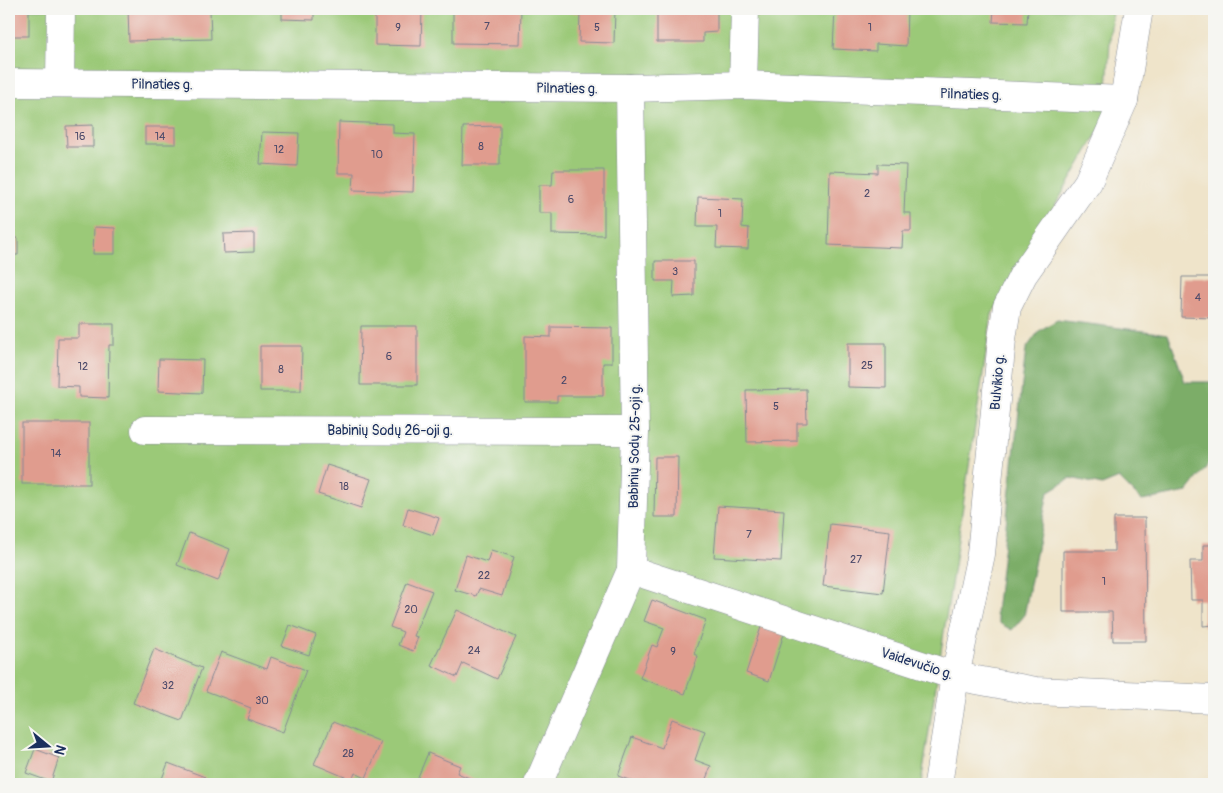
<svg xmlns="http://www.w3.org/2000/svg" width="1223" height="793" viewBox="0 0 1223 793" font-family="Pangolin,sans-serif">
	<rect width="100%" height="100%" fill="#f6f6f2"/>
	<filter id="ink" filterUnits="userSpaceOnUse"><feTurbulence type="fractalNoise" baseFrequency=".02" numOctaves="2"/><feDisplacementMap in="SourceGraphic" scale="10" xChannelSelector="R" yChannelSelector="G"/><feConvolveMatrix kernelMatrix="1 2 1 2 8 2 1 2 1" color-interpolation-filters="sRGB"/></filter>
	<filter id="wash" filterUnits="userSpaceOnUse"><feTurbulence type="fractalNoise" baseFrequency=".0096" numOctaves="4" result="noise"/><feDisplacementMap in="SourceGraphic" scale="20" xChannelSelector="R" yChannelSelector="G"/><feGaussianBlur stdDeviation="1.12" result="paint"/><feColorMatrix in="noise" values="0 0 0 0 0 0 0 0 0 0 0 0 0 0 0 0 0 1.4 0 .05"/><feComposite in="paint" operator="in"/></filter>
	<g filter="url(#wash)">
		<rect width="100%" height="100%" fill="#efe4ca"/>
		<path fill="#9bc978" stroke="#5b7c6b" d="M9,9H1112L1105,120L992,314L921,784H9Z"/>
		<path fill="#7cad68" stroke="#4c6e63" d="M1057,320L1168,334L1185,382H1214V457L1187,492L1142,501L1119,478L1102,485L1071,478L1048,492L1024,616L1012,630L999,623L996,613L1026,349L1039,331Z"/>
		<g id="blocks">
			<g fill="#e09c8e">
				<rect x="9" y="9" width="20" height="27"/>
				<path d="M128,9H210L211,39L129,41Z"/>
				<path d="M282,9H314V20L282,19Z"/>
				<path d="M375,9H422L421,46L375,45Z"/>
				<path d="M453,9H521L520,44L453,43Z"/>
				<path d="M558,9H615L614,43L579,42L580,13L558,12Z"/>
				<path d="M657,9H717V32L703,33V42H657Z"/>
				<path d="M835,9H907L906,46L876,44V51L833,49Z"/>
				<path d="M994,9H1028L1027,23L993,22Z"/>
				<path d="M339,122L393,124V133L415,134L413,192L353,190L354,173H338Z"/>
				<path d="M93,125V147H67L66,126Z"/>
				<path d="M500,126V165H462L463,127Z"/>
				<rect x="145" y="127" width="31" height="17"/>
				<path d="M262,132L299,133L297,166L260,164Z"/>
				<path d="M878,164L906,165L904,213H911V231H903L902,248L828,245L830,171L878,173Z"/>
				<path d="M553,170H604V235L552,234V213H539V185H552Z"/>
				<path d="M9,175H14L13,238H18V255H9Z"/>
				<path d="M698,197L743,199L742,227L749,228L748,249L716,248L717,227H697Z"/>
				<path d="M94,227L115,228V254H93Z"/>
				<path d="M254,233V252L224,253L223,234Z"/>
				<path d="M655,261H694V296L673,297L674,281H655Z"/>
				<path d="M1182,277H1214V318L1181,317Z"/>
				<path d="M79,324H114V345H109L108,398L79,397V387L57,386L58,338H79Z"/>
				<path d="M361,326H417V385H360Z"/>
				<path d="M551,327L612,328V363H603V396H557V402H525V336L551,337Z"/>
				<path d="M848,343H886V388L848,387Z"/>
				<path d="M260,346H302L301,391H260Z"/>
				<path d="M159,359L203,360L202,393L158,391Z"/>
				<path d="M806,389L807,423H797V441L747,442L746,390Z"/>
				<rect x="22" y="423" width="67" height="61"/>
				<path d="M655,457H678L677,517H654Z"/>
				<path d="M327,465L371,479L361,508L318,494Z"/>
				<path d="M718,506L784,510L781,561L714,557Z"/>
				<path d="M408,508L439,518L433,535L403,525Z"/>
				<path d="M1114,518H1145L1146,641H1113L1112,612H1063V551H1114Z"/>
				<path d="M830,524L890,531L883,593L823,586Z"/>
				<path d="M189,533L230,549L218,581L177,565Z"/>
				<path d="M1203,545H1214V625L1203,626V600H1191L1190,561H1203Z"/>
				<path d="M491,550L514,557L502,596L479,589L476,596L455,590L466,555L487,562Z"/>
				<path d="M407,582L432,591L414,636L418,637L413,651L398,645L403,632L390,627Z"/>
				<path d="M652,600L706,620L694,654L698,656L685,694L640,678L652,645L657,647L664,628L644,621Z"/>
				<path d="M457,610L516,637L497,679L463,663L457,677L431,665Z"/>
				<path d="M290,625L316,635L309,655L282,646Z"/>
				<path d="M761,627L784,634L769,681L746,673Z"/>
				<path d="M9,637H11L10,667H9Z"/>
				<path d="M154,649L202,668L182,721L133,703Z"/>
				<path d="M221,652L267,669L271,657L306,670L283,732L247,719L251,708L206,691Z"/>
				<path d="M672,719L705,731L695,760L711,766L704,784H640L618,776L632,737L662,748Z"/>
				<path d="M333,722L381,742L366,778L355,773L352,780L314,764Z"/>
				<path d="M35,749L59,758L51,782L26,773Z"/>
				<path d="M428,753L460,766L457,773L484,784H415Z"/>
				<path d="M168,763L205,777L202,784H160Z"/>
			</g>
		</g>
	</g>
	<g filter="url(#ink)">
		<use href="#blocks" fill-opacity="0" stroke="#858a94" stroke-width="1"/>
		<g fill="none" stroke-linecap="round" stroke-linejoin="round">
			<g stroke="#858a94" stroke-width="29">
				<g id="minor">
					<path d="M9,83L630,88L743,85L1124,100"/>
					<path d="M60,83L61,9"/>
					<path d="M743,85L745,9"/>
					<path d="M145,430L635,431"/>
					<path d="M631,570L955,676L1036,691L1214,699"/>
					<path d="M538,784L631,570L635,431L630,88"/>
					<path d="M938,784L955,676L981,554L1002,339L1007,307L1023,275L1088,182L1124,100L1139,9"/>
				</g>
			</g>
			<use href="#minor" stroke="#fff" stroke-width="28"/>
		</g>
	</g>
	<g text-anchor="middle" stroke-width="4" stroke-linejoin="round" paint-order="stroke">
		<g font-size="11" fill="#4c4a6a">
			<text x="487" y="30">7</text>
			<text x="398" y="31">9</text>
			<text x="597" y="31">5</text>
			<text x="870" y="31">1</text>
			<text x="80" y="140">16</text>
			<text x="160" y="140">14</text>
			<text x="481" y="150">8</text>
			<text x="279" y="153">12</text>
			<text x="377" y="158">10</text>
			<text x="867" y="197">2</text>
			<text x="571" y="203">6</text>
			<text x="720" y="217">1</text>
			<text x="675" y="275">3</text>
			<text x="1198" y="301">4</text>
			<text x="389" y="360">6</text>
			<text x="867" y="369">25</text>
			<text x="83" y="370">12</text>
			<text x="281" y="373">8</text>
			<text x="564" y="384">2</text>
			<text x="776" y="410">5</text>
			<text x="56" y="457">14</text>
			<text x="344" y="490">18</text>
			<text x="749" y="538">7</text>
			<text x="856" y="563">27</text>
			<text x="484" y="579">22</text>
			<text x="1104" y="585">1</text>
			<text x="411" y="613">20</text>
			<text x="474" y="654">24</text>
			<text x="673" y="655">9</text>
			<text x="168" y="689">32</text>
			<text x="262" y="704">30</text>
			<text x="348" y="757">28</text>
		</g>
		<g font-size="14" fill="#1b2f5e" stroke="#f6f6f2">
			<text transform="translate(162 84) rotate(1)" y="5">Pilnaties g.</text>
			<text transform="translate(567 88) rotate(1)" y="5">Pilnaties g.</text>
			<text transform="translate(971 94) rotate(2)" y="5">Pilnaties g.</text>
			<text transform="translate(997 382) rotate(-85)" y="5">Bulvikio g.</text>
			<text x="390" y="435">Babinių Sodų 26-oji g.</text>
			<text transform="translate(634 446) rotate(-89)" y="5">Babinių Sodų 25-oji g.</text>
			<text transform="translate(917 663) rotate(18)" y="5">Vaidevučio g.</text>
		</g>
	</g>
	<rect width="1223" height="793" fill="none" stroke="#f6f6f2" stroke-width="30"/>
	<g transform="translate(48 746) rotate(108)" stroke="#f6f6f2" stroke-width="4" paint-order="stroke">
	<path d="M0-4L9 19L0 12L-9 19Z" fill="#1b2f5e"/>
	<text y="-8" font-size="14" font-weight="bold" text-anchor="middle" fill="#1b2f5e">N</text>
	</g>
</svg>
